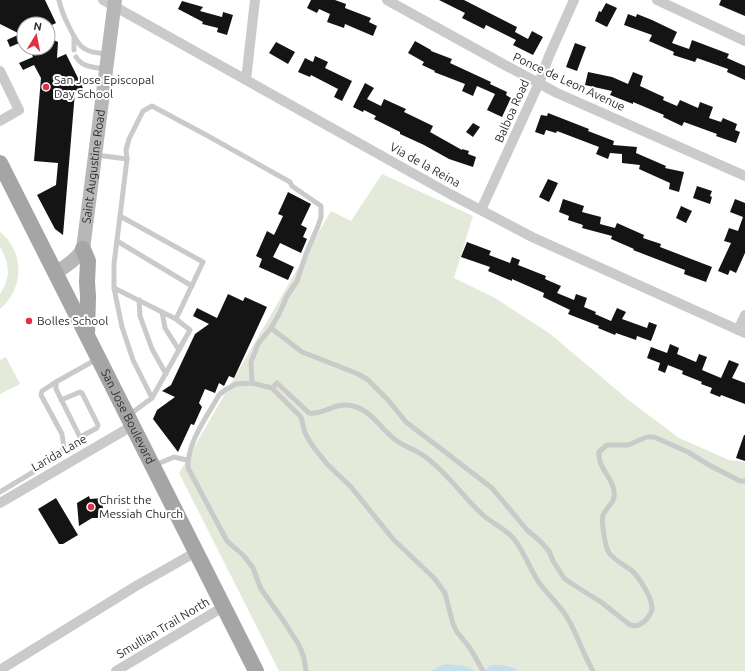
<svg xmlns="http://www.w3.org/2000/svg" width="745" height="671" viewBox="0 0 745 671" font-family="Ubuntu,sans-serif">
	<rect width="100%" height="100%" fill="#fff"/>
	<g fill="#e3eada">
		<path d="M382,174L473,216L454,278L495,298L549,333L631,402L679,438L729,460L745,462V671H279L179,473L331,211L351,221Z"/>
		<path d="M0,232C25,252 24,289 0,309V294L5,285L8,274L7,262L0,246Z"/>
		<path d="M6,357L20,384L0,394V360Z"/>
	</g>
	<g fill="#c6ddea">
		<path d="M447,664L464,666L476,671H431L438,667Z"/>
		<path d="M495,665C503,665 512,666 517,671H485L489,666Z"/>
	</g>
	<g fill="#141414">
		<path d="M0,0H45L56,23L48,27V24H24V41L10,47L7,40L20,34L0,24Z"/>
		<path d="M311,0H335L346,4L345,8L371,18L369,22L377,26L373,36L345,24L344,28L327,22L330,14L319,9L317,13L307,8Z"/>
		<path d="M439,0H464L517,27L515,32L528,39L532,31L543,37L533,55L513,45L516,40L486,25L484,29L462,18L465,13Z"/>
		<path d="M721,0H745V16L719,5Z"/>
		<path d="M182,1L203,7L200,11L222,17L223,12L233,15L227,35L217,32L218,28L202,24L203,22L178,9Z"/>
		<path d="M606,3L617,8L607,27L595,21L599,11L601,12Z"/>
		<path d="M628,14L636,17L637,14L652,20L677,32L672,43L689,49L692,40L729,54L727,58L745,66V80L727,72L728,69L697,58L695,62L673,55L674,52L649,41L652,35L624,25Z"/>
		<path d="M48,37L58,42L57,58L66,54L83,88L75,92L63,235L55,229L37,195L56,185L58,163L34,161L41,78L34,65L23,70L19,63L33,57L29,48H48Z"/>
		<path d="M415,41L431,50V51L452,59L450,63L491,82L490,84L507,92L506,95L511,98L502,117L487,110L495,94L477,86L473,96L462,91L465,84L434,72L435,71L422,65L424,62L408,53Z"/>
		<path d="M276,42L295,52L288,64L269,53Z"/>
		<path d="M575,43L586,47L577,71L566,67Z"/>
		<path d="M315,56L328,62L325,68L352,81L342,101L334,97L338,89L311,75L310,77L298,72L305,58L313,62Z"/>
		<path d="M588,72L612,77L628,84L633,72L643,76L640,86L664,97L663,100L677,106L680,100L698,108L700,102L713,107L709,118L721,122L723,118L737,124L735,130L740,132L736,143L716,136L717,134L684,122L682,126L663,117L664,115L633,102V104L610,95L612,91L585,85Z"/>
		<path d="M365,83L374,88L367,99L381,106L384,99L406,109L404,112L433,126L430,132L462,150V149L469,151L468,154L476,157L473,167L449,159L424,145L400,134V132L374,119L376,116L364,110L363,112L353,107Z"/>
		<path d="M548,113L589,129L588,131L614,141L613,145L637,147L636,153L666,166L665,168L684,172L679,192L669,189L670,183L639,169L640,165L622,163V154L610,153L608,159L596,154L599,147L557,131L556,133L546,130L544,135L535,132L541,115L547,116Z"/>
		<path d="M473,123L480,127L473,137L466,132Z"/>
		<path d="M548,179L558,183L549,202L539,197Z"/>
		<path d="M697,186L712,191L710,196L712,197L710,204L693,198Z"/>
		<path d="M288,192L311,204L301,225L307,228L303,237L307,239L301,253L280,243L273,257L294,267L288,280L259,267L262,259L256,256L267,231L274,235L283,216L278,214Z"/>
		<path d="M563,199L584,206L582,212L601,217L600,224L615,228L617,223L644,235L643,238L661,244L660,247L712,267L706,282L684,274L685,270L633,250L634,249L611,239L612,236L582,228L583,225L568,220L569,216L559,212Z"/>
		<path d="M735,199L745,203V253L736,273L730,270L728,275L718,271L731,243L724,241L729,228L738,231L743,217L730,212Z"/>
		<path d="M681,206L692,211L686,223L676,218Z"/>
		<path d="M467,242L491,251L489,255L510,263L512,257L520,260L518,265L546,276L545,279L561,286L557,293L574,300L576,294L587,298L584,307L596,312L595,314L611,321L617,308L626,312L622,319L647,328L649,322L657,325L651,341L637,336L636,340L616,333L615,335L598,328L599,326L568,314L570,310L543,297L544,293L512,279V281L488,271L490,267L461,257Z"/>
		<path d="M228,294L243,301L245,297L267,307L234,378L229,376L224,386L219,383L215,393L205,389L199,403L202,407L194,425L191,424L178,452L153,419L157,410L175,397L162,391L171,385L195,334L209,324L193,316L197,308L217,318Z"/>
		<path d="M670,344L679,348L677,354L696,362L699,354L707,357L702,370L721,378L729,360L739,364L732,378L745,383V404L721,395L720,397L710,393L712,388L701,384L702,382L682,374L683,371L668,365L665,373L658,370L660,363L647,358L651,347L667,353Z"/>
		<path d="M744,435H745V461L736,458Z"/>
		<path d="M89,496L90,499L102,498L103,508L99,511L100,518H92L79,526L77,503Z"/>
		<path d="M56,498L78,535L63,544H59L38,509Z"/>
	</g>
	<g fill="none" stroke-linecap="round" stroke-linejoin="round">
		<g stroke="#cacaca" stroke-width="5">
			<path d="M59,0C61,11 75,44 85,49C91,53 100,53 107,54"/>
			<path d="M74,50V38"/>
			<path d="M76,57C83,68 94,67 105,69"/>
			<path d="M96,155L127,159L120,216L203,262L176,319L190,330L152,398L129,415"/>
			<path d="M127,159L126,150L129,139L143,111L152,106L208,136L290,182L292,186L321,206V217L318,226L306,254L297,281L287,296L279,314L271,328L258,344L251,362L252,383"/>
			<path d="M120,216L114,264V288L122,327L133,360L152,398"/>
			<path d="M117,241L192,286"/>
			<path d="M114,288L176,319"/>
			<path d="M139,300L140,316L152,349L166,374"/>
			<path d="M162,312L165,328L179,350"/>
			<path d="M271,328L302,352L356,373L367,379L388,400L406,422L492,488L527,530L541,542L549,551L553,561L564,578L569,582L601,602L630,625C637,627 640,625 646,620C648,617 651,614 652,610C653,598 639,577 631,570C625,566 610,557 608,551C605,545 601,520 603,515C607,506 616,503 614,491C612,476 598,469 599,452L607,445H628L642,439L647,437H654L688,452L709,465L740,481H745"/>
			<path d="M272,388L277,383L309,413C325,415 335,401 353,406C373,411 381,430 397,441C407,448 419,451 428,459C449,475 464,498 483,515C493,524 506,529 514,539C525,553 530,570 540,584C549,596 561,606 568,619C578,636 583,654 593,671"/>
			<path d="M61,400L80,392L82,393L98,425L97,428L80,437L56,389V382L97,359"/>
			<path d="M155,465L174,457L187,460"/>
			<path d="M0,492L53,460L64,448L62,434L41,395L42,391L56,382"/>
			<path d="M306,671L304,658L299,645L283,620L261,589L253,568L244,556L227,541L188,468C187,442 207,417 219,395L225,390L236,384L252,383L272,388L301,417L305,433L312,445L327,464L351,487L393,539L434,578L445,593L453,624L457,632L470,648L483,671"/>
		</g>
		<g stroke="#cacaca" stroke-width="10">
			<path d="M103,0L450,194L532,237L745,333"/>
			<path d="M387,0L503,64L557,93L745,176"/>
			<path d="M657,0L745,41"/>
			<path d="M0,71L19,110L0,121"/>
			<path d="M246,80L255,0"/>
			<path d="M481,210L539,83L549,56L574,0"/>
			<path d="M738,330L745,315"/>
			<path d="M0,503L132,426"/>
			<path d="M0,670L136,586L196,552"/>
			<path d="M116,671L223,607"/>
		</g>
		<path stroke="#b7b7b7" stroke-width="14" id="s1" d="M56,272C67,266 76,260 83,249L115,0"/>
		<g stroke="#a5a5a5" stroke-width="16">
			<path id="s2" d="M0,163L256,671"/>
			<path d="M83,249L88,261L87,282L88,296L87,335"/>
		</g>
	</g>
	<g fill="#e23040" stroke="#fff" stroke-width="1.5">
		<circle cx="46" cy="87" r="4"/>
		<circle cx="29" cy="321" r="4"/>
		<circle cx="91" cy="507" r="4"/>
	</g>
	<g text-anchor="middle" stroke-width="4" stroke-linejoin="round" paint-order="stroke">
		<g font-size="12" fill="#2d2d2d" stroke="#fff" text-anchor="start">
			<text x="54" y="84">San Jose Episcopal<tspan x="54" dy="14">Day School</tspan></text>
			<text x="37" y="325">Bolles School</text>
			<text x="99" y="504">Christ the<tspan x="99" dy="14">Messiah Church</tspan></text>
		</g>
		<g font-size="12" fill="#2d2d2d" stroke="#fff">
			<text transform="translate(569 82) rotate(25)" y="4">Ponce de Leon Avenue</text>
			<text transform="translate(512 111) rotate(-66)" y="4">Balboa Road</text>
			<text transform="translate(425 165) rotate(29)" y="4">Via de la Reina</text>
			<text dy="4" stroke="none"><textPath href="#s1" startOffset="119">Saint Augustine Road</textPath></text>
			<text dy="4" stroke="none"><textPath href="#s2" startOffset="284">San Jose Boulevard</textPath></text>
			<text transform="translate(59 453) rotate(-30)" y="4">Larida Lane</text>
			<text transform="translate(163 628) rotate(-31)" y="4">Smullian Trail North</text>
		</g>
	</g>
	<g transform="translate(36 36) rotate(10)"><circle r="19" fill="#ffffff" stroke="#ababab"/>
	<path d="M0-3L7 15L0 10L-7 15Z" fill="#e23040"/>
	<text y="-6" font-size="11" font-weight="bold" text-anchor="middle" fill="#2d2d2d">N</text>
	</g>
</svg>
